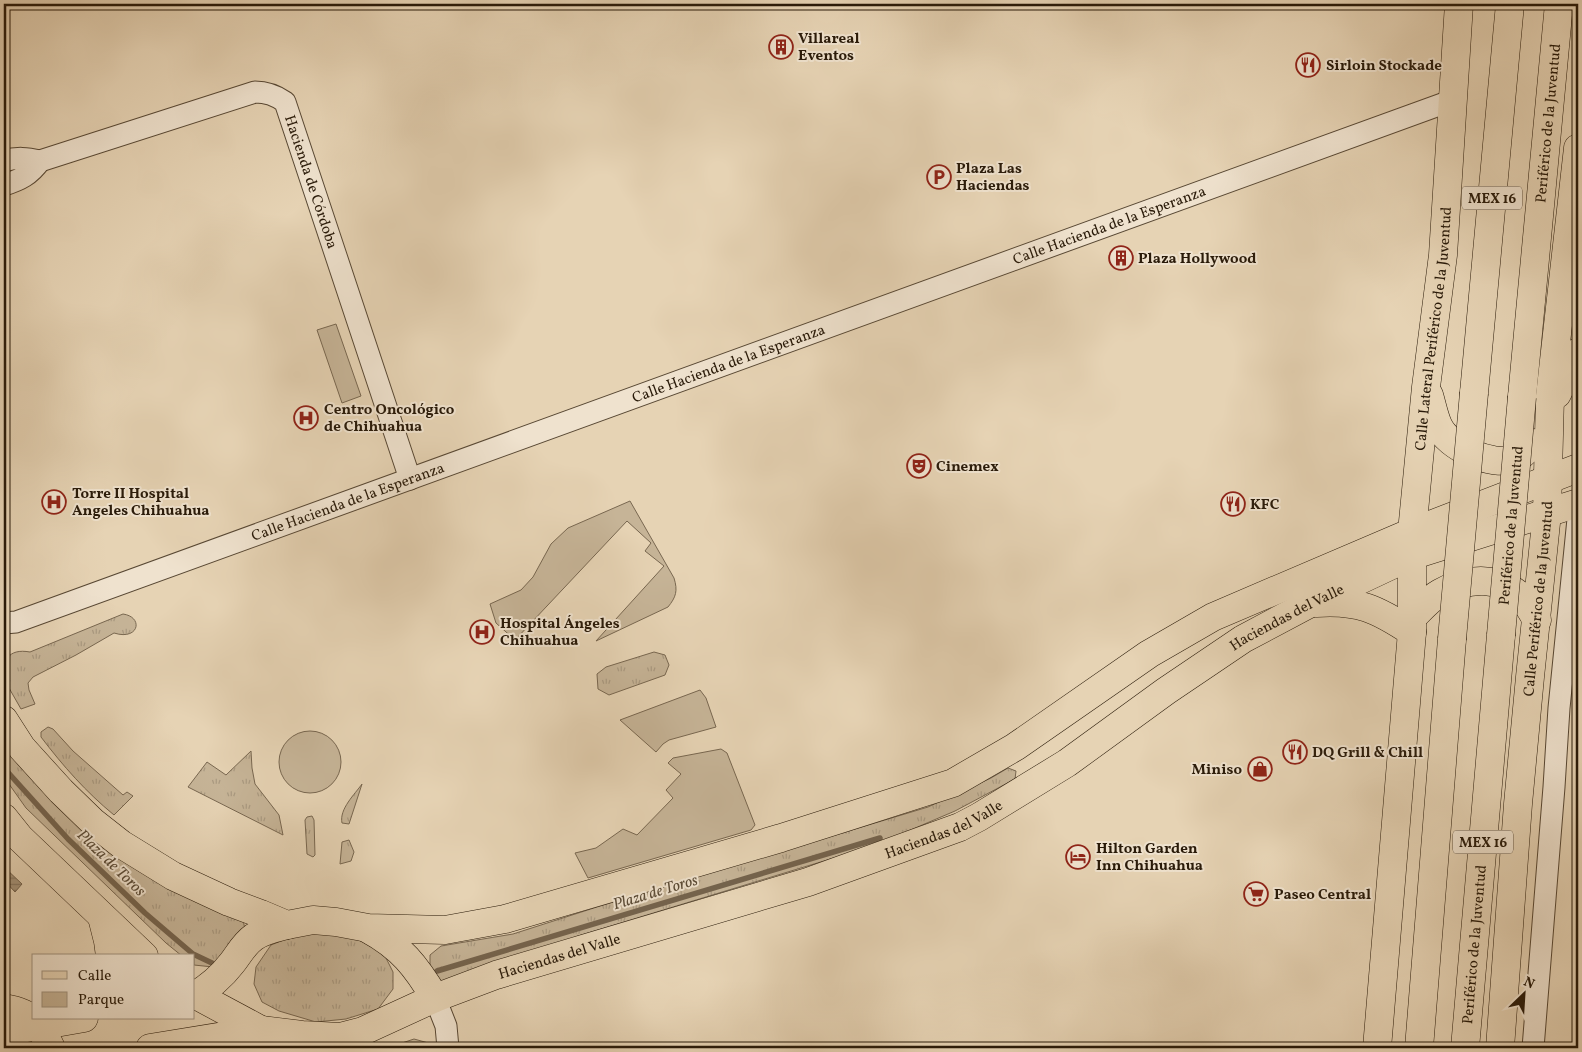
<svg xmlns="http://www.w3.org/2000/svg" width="1582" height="1052" viewBox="0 0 1582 1052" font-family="Vollkorn,serif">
	<defs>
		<pattern id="grass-tufts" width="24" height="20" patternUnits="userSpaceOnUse" patternTransform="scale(1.25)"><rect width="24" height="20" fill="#c6b497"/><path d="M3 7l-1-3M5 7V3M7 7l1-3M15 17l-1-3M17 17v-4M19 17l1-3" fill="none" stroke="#aa9a81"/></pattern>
		<pattern id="water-rules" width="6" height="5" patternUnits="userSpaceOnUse" patternTransform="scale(1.25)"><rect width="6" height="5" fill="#a6947a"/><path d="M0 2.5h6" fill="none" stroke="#877862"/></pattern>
	</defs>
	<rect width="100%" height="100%" fill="#e6d3b4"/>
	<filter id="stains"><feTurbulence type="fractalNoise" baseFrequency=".004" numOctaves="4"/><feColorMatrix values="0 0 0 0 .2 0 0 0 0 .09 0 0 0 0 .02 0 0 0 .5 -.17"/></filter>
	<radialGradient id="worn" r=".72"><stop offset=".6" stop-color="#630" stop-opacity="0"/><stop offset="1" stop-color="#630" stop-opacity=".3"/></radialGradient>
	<g fill="url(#grass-tufts)" stroke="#786750">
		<path d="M123,614C144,617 139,641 114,633L76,655L33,677L28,683L29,690L35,704L21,709L5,681C1,661 8,648 30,652Z"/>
		<path d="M654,652L665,655L669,665L665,675L609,695L598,689L597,674L606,667Z"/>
		<path d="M4,726L17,747L243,920L246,934L213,967L194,965V956H182L166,943L26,808L4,777Z"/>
		<path d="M48,727L53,729L73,751L123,795L127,792L133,796L114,815C86,792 63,766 41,737V732Z"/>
		<path d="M251,751L252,768L255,784L279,815L283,835L188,787L207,762L226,775Z"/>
		<path d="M1008,768L1016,771L1015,779L955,811L873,846L578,936L462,981L444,985L430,971V955L441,946L513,934L597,907L928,807L991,778Z"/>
		<path d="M362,784L349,824L342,823C339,809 355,794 362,784Z"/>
		<path d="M312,816L314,820L315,855L313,857L307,854L305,820L307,817Z"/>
		<path d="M349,840L354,852L351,861L340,864L342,842Z"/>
		<path d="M336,933L361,941L384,954L393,972V989L378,1009L346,1019L316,1022L279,1011L262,1002L254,984L256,967L271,945L299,934Z"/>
	</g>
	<g fill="#c6b497" stroke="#786750">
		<path d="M336,324L361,396L342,403L317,330Z"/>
		<path d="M630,501L674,578C678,591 676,597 668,607L596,641L664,566L645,551L651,543L627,521L515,640L496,623L490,604L521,590L533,577L551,544L568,528Z"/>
		<path d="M700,690L706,698L716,727L669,740L663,744L656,752L620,720Z"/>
		<circle cx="310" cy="762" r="31"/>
		<path d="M721,749L727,753L755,825L751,830L588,878L575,853L596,848L623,829L637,835L673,798L666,790L681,774L668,763L673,758Z"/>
		<path d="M414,1039L432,1044L434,1048H387Z"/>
	</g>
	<path fill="url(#water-rules)" stroke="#74634d" d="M4,867L22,884L15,892L4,880Z"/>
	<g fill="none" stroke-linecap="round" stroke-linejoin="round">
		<g stroke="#74634d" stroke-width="5.5">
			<path d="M4,768L68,839L145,913L193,954L212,963"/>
			<path d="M437,971L880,838"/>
		</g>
		<g stroke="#584834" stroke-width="23">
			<g id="minor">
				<path d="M4,161C17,157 27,158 40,161C30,175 20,180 4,185"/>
				<path id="s1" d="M40,161L255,92C267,92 275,95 285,102L410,479"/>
				<path id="s2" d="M4,623L16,622L1453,100"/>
				<path d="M435,998L446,1026L448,1048"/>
				<path d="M1533,1048L1554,787L1559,708L1578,519"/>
			</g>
		</g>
		<g stroke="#291a09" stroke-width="29">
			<g id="major">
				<path d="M1557,394L1578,352"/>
				<path d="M1429,395C1432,405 1434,416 1438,425C1448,448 1492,467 1515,459C1522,456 1528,448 1533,443"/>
				<path d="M1316,603C1359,600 1377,609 1412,632"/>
				<path d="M1411,619C1420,610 1429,599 1440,593C1468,577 1501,575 1524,600C1529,606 1533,614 1537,620"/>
				<path d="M4,720L22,748L61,791L93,822L121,844L173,876L229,902L261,914L287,925L313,920L336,922L368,928L445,930L505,919L781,838L953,783L1015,747L1149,654L1213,617L1412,532L1578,468"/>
				<path d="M4,818L20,838L144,956"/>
				<path d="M102,917L108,941L110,956"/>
				<path d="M368,929C401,947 416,966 435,998"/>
				<path d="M194,994L261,1030"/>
				<path d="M194,996C208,988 222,976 232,963C239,954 244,944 254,937C264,930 275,928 287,925"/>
				<path d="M4,1008C34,1013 39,1023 51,1048"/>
				<path d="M4,1032L84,1018"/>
				<path id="s3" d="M150,1048L261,1030L302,1035L340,1037L363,1031L435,998L496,975L808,882L960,827L979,817L1067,763L1166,691L1243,639L1309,604L1411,556L1578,503"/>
				<path id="s4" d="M1377,1048L1412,632V532L1426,387L1443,255L1459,4"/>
				<path id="s5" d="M1500,1048L1518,804L1530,677L1547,513L1550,396L1578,148"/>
			</g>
		</g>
		<g stroke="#291a09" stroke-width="29">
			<g id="highway">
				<path d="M1474,393L1510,4"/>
				<path id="s6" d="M1522,397L1559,4"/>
				<path d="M1419,1048L1452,639"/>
				<path id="s7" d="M1465,1048L1501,635"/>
			</g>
		</g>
		<use href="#minor" stroke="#efe2ce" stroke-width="21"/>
		<use href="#major" stroke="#e6d3b4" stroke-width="28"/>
		<use href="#highway" stroke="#e6d3b4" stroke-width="28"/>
		<g stroke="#291a09" stroke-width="29" stroke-linecap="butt">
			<g id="highway-bridge">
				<path id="s8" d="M1501,635L1522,397"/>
				<path d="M1452,639L1474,393"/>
			</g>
		</g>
		<use href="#highway-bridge" stroke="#e6d3b4" stroke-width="28"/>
	</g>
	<defs>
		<g id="building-ring" transform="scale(1.25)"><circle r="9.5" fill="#efe2ce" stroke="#8f2418" stroke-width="1.5"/><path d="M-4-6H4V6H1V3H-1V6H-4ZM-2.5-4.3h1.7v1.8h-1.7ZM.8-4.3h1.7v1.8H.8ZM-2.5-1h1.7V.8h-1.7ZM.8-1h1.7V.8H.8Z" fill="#8f2418"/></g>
		<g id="restaurant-ring" transform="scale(1.25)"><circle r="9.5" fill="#efe2ce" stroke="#8f2418" stroke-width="1.5"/><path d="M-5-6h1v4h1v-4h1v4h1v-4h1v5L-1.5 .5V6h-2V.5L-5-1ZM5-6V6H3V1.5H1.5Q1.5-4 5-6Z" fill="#8f2418"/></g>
		<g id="parking-ring" transform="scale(1.25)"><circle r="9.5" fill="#efe2ce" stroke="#8f2418" stroke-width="1.5"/><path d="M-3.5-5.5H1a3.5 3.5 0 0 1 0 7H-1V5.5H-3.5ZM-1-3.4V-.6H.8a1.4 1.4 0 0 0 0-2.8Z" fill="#8f2418"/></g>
		<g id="hospital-ring" transform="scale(1.25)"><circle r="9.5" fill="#efe2ce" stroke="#8f2418" stroke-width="1.5"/><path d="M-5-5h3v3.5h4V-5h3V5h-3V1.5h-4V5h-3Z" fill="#8f2418"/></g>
		<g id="theatre-ring" transform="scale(1.25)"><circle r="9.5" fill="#efe2ce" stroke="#8f2418" stroke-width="1.5"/><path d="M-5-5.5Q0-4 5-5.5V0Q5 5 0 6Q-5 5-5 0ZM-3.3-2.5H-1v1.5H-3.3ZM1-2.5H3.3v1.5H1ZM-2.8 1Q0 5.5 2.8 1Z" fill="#8f2418"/></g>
		<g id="shop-ring" transform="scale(1.25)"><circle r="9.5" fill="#efe2ce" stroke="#8f2418" stroke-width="1.5"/><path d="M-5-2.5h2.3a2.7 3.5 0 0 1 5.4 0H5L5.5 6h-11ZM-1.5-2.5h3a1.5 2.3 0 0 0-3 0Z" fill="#8f2418"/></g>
		<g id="hotel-ring" transform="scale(1.25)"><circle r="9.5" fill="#efe2ce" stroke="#8f2418" stroke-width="1.5"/><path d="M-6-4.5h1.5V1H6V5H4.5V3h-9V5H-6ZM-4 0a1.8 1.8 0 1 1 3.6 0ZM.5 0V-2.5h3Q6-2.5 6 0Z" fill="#8f2418"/></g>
		<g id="supermarket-ring" transform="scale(1.25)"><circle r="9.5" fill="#efe2ce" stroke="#8f2418" stroke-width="1.5"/><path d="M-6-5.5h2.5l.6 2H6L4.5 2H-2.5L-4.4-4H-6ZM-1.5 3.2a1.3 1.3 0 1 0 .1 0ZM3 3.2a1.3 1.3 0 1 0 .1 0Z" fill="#8f2418"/></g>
	</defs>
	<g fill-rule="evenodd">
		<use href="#building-ring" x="781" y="47"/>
		<use href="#restaurant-ring" x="1308" y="65"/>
		<use href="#parking-ring" x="939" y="177"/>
		<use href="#building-ring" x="1121" y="258"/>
		<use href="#hospital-ring" x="306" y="418"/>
		<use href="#theatre-ring" x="919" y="466"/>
		<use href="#hospital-ring" x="54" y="502"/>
		<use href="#restaurant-ring" x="1233" y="504"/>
		<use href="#hospital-ring" x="482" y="632"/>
		<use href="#restaurant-ring" x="1295" y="752"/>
		<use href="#shop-ring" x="1260" y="769"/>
		<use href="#hotel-ring" x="1078" y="857"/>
		<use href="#supermarket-ring" x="1256" y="894"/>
	</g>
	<g text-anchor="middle" stroke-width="4" stroke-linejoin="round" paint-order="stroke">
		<g fill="#efe2ce" stroke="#645644" stroke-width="1">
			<rect x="1462" y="186.5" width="60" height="23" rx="4"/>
			<rect x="1453" y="830.5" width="60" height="23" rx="4"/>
		</g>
		<g font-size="14" font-weight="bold" fill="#291a09">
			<text x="1492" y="203">MEX 16</text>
			<text x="1483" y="847">MEX 16</text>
		</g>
		<g font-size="15" font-weight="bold" fill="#291a09" stroke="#efe2ce" text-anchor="start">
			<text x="798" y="43">Villareal<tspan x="798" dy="17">Eventos</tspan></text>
			<text x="1326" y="70">Sirloin Stockade</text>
			<text x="956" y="173">Plaza Las<tspan x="956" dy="17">Haciendas</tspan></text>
			<text x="1138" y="263">Plaza Hollywood</text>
			<text x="324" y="414">Centro Oncológico<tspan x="324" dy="17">de Chihuahua</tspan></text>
			<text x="936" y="471">Cinemex</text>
			<text x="72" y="498">Torre II Hospital<tspan x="72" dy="17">Angeles Chihuahua</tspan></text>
			<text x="1250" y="509">KFC</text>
			<text x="500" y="628">Hospital Ángeles<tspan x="500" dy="17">Chihuahua</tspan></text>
			<text x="1312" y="757">DQ Grill &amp; Chill</text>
			<text x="1242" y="774" text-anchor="end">Miniso</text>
			<text x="1096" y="853">Hilton Garden<tspan x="1096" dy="17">Inn Chihuahua</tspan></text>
			<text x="1274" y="899">Paseo Central</text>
		</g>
		<g font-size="15" fill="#291a09" stroke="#efe2ce">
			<text dy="5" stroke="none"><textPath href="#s6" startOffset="275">Periférico de la Juventud</textPath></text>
			<text dy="5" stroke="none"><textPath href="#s1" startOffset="342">Hacienda de Córdoba</textPath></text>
			<text dy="5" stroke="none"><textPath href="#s2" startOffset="1175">Calle Hacienda de la Esperanza</textPath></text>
			<text dy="5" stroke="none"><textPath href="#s4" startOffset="722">Calle Lateral Periférico de la Juventud</textPath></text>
			<text dy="5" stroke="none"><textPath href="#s2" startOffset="770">Calle Hacienda de la Esperanza</textPath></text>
			<text dy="5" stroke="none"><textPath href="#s2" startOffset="365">Calle Hacienda de la Esperanza</textPath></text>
			<text dy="5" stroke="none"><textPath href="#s8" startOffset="110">Periférico de la Juventud</textPath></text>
			<text dy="5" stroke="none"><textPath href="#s5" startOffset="451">Calle Periférico de la Juventud</textPath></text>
			<text dy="5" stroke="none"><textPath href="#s3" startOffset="1236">Haciendas del Valle</textPath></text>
			<text dy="5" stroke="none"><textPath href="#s3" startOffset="831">Haciendas del Valle</textPath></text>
			<text dy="5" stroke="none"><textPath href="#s7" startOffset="104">Periférico de la Juventud</textPath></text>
			<text dy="5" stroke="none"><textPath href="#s3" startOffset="426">Haciendas del Valle</textPath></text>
		</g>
		<g font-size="16" font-style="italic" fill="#5b4b36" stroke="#efe2ce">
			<text transform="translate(112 862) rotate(44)" y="6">Plaza de Toros</text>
			<text transform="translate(655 891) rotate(-17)" y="6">Plaza de Toros</text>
		</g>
	</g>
	<rect width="1582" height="1052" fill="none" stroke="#e6d3b4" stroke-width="20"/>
	<rect x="5" y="5" width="1572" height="1042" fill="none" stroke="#291a09" stroke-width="2.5"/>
	<rect x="10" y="10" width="1562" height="1032" fill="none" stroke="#291a09"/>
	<rect x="32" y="954" width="162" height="65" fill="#efe2ce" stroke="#a0927f"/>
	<rect x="42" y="971" width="25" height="8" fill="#e6d3b4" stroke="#a0927f"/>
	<text x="78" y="980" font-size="15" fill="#291a09">Calle</text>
	<rect x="42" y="992" width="25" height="15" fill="#c6b497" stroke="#a0927f"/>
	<text x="78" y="1004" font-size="15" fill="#291a09">Parque</text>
	<g transform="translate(1524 994) rotate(25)" stroke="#efe2ce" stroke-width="4" paint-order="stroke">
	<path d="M0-4L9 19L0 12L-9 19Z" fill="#291a09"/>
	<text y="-8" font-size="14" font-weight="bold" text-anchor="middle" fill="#291a09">N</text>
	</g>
	<rect width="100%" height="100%" filter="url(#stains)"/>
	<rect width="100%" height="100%" fill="url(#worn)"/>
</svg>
